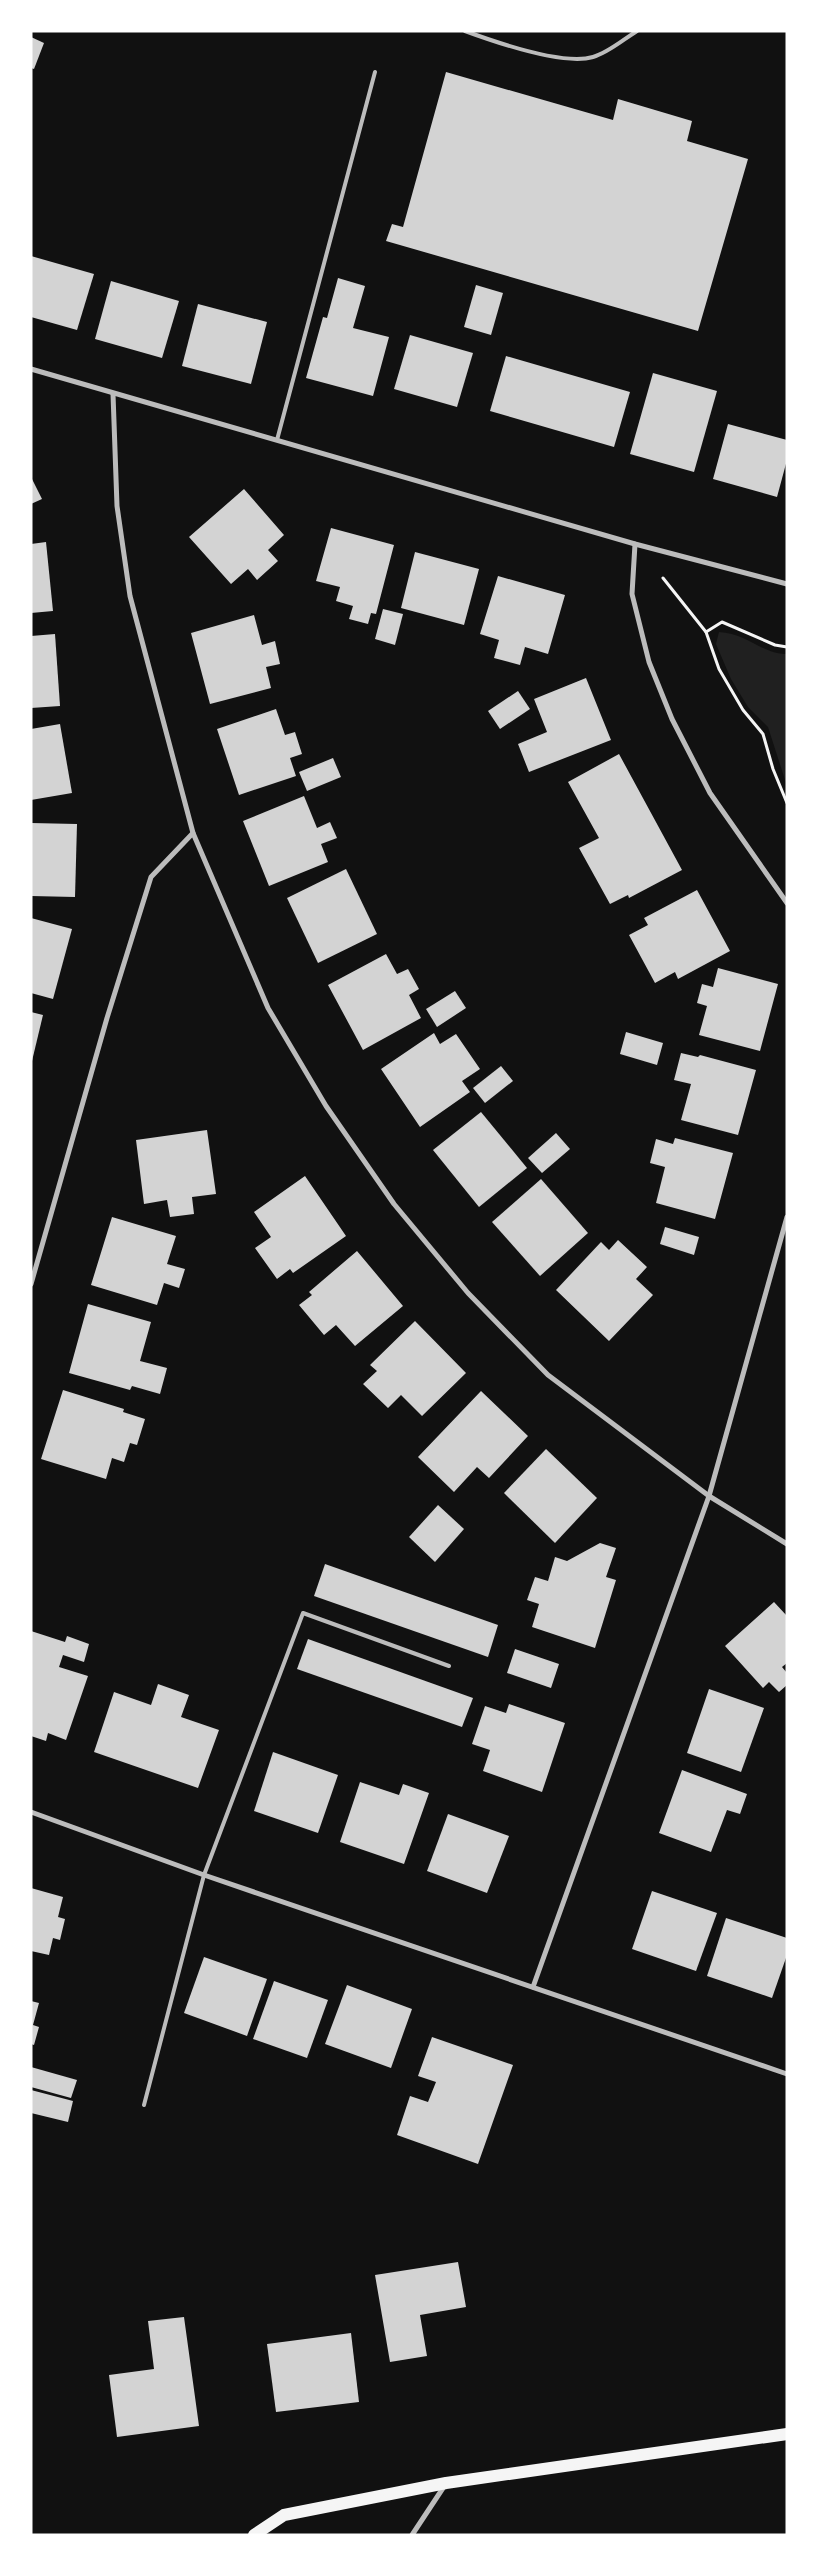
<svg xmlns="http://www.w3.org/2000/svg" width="818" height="2566" viewBox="0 0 818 2566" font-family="'Libre Baskerville',serif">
	<rect width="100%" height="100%" fill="#111"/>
	<path fill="#202020" d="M719,632C746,633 762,654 787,654V786L768,727L748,707L731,679L716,644Z"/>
	<g fill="#d3d3d3">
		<path d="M31,37L44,43L34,69L31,68Z"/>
		<path d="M446,72L613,120L618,99L692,121L687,141L748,159L698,331L386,241L392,224L403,227Z"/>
		<path d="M31,256L94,274L77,330L31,317Z"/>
		<path d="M338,278L365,286L353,328L389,337L373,396L306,378L323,317L327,318Z"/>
		<path d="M111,281L179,301L162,358L95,339Z"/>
		<path d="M476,285L503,293L491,335L464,327Z"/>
		<path d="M198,304L267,322L251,384L182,366Z"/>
		<path d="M410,335L473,353L457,407L394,389Z"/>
		<path d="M506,356L630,392L614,447L490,411Z"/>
		<path d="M653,373L717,391L694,472L630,454Z"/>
		<path d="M728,424L787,440V460L777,497L713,479Z"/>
		<path d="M31,477L42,499L31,504Z"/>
		<path d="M244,489L284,535L268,550L278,561L257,580L248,569L231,584L189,537Z"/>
		<path d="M331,528L394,545L376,614L371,613L368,624L349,619L353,606L336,601L340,587L316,581Z"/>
		<path d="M46,542L53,611L31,613V544Z"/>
		<path d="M415,552L479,569L464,625L401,608Z"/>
		<path d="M498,576L565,595L548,654L525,647L520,665L494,658L499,640L480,634Z"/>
		<path d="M383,609L403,614L395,645L375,639Z"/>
		<path d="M254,615L262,645L275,641L280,664L266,667L271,688L210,704L191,633Z"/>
		<path d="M55,634L60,706L31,708V636Z"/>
		<path d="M586,678L611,740L529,772L518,744L547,732L534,699Z"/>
		<path d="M518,691L530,709L500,729L488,711Z"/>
		<path d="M276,709L285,735L295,732L302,754L290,758L296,776L239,795L217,729Z"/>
		<path d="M60,724L72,793L31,800V729Z"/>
		<path d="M619,754L682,870L629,898L628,895L610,904L579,848L599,838L568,782Z"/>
		<path d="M333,758L341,777L307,791L299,772Z"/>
		<path d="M304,796L317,828L330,822L337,838L321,844L328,862L269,886L243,821Z"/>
		<path d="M31,823L77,824L75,897L31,896Z"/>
		<path d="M346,869L377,934L318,963L287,898Z"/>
		<path d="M697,890L730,951L678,979L675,972L655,983L629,935L648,925L644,918Z"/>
		<path d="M31,918L72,929L53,999L31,993Z"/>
		<path d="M386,954L397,974L408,969L419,989L409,995L421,1018L363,1050L328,985Z"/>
		<path d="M718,968L778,984L760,1051L699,1035L707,1006L697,1003L702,984L713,987Z"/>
		<path d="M455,991L466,1008L437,1027L426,1009Z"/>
		<path d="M31,1012L43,1015L32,1061H31Z"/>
		<path d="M626,1032L663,1043L657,1065L620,1054Z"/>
		<path d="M434,1033L440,1044L456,1034L480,1069L462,1081L470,1092L420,1127L381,1069Z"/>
		<path d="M681,1053L698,1057L700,1055L756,1070L738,1135L681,1120L691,1084L674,1080Z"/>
		<path d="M501,1066L513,1081L485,1103L473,1088Z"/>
		<path d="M481,1112L527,1168L479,1207L433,1150Z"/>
		<path d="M207,1130L216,1194L192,1197L194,1214L170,1217L167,1200L144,1204L136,1140Z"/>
		<path d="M556,1133L570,1149L542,1173L528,1158Z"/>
		<path d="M675,1138L733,1153L715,1219L656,1203L665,1167L650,1163L656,1139L673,1144Z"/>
		<path d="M305,1176L346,1236L293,1273L290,1269L277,1279L255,1248L271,1237L254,1212Z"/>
		<path d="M541,1179L588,1233L540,1276L492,1222Z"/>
		<path d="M112,1217L176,1236L167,1264L185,1269L179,1288L164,1283L157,1305L91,1285Z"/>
		<path d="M665,1227L699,1237L694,1255L660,1244Z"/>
		<path d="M618,1240L647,1267L636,1279L653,1295L609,1341L556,1290L601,1242L609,1250Z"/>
		<path d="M357,1251L403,1306L355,1346L336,1325L324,1335L299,1305L312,1295L309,1292Z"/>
		<path d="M88,1304L151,1322L140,1361L167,1368L160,1394L132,1386L130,1390L69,1373Z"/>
		<path d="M415,1321L466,1373L422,1416L401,1395L388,1408L363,1384L377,1371L370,1365Z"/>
		<path d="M63,1390L124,1409L123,1412L145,1419L137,1445L130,1443L124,1462L112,1458L106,1479L41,1459Z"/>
		<path d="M481,1391L528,1436L489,1478L477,1467L454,1492L418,1457Z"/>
		<path d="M546,1449L597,1498L555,1543L504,1493Z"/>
		<path d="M438,1505L464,1529L435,1562L409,1537Z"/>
		<path d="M600,1543L616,1548L606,1577L616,1580L595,1648L532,1627L539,1604L527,1600L535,1577L548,1581L555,1557L567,1561Z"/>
		<path d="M325,1564L498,1625L488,1657L314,1596Z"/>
		<path d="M774,1602L787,1616V1663L782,1667L787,1673V1685L779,1692L769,1682L763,1688L725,1646Z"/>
		<path d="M31,1631L65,1642L67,1636L89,1644L84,1662L63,1655L59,1667L88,1676L66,1740L48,1733L46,1741L31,1736Z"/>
		<path d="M308,1639L473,1698L462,1727L297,1669Z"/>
		<path d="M515,1649L559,1664L551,1688L507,1673Z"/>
		<path d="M158,1684L189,1695L181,1717L219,1730L198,1788L94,1752L114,1692L151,1705Z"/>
		<path d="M709,1689L764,1708L741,1772L687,1753Z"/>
		<path d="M509,1704L565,1723L542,1792L483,1771L490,1750L472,1744L485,1706L506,1713Z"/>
		<path d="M273,1752L338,1775L318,1833L254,1811Z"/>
		<path d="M682,1770L747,1794L740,1814L727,1810L711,1852L659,1833Z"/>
		<path d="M360,1782L399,1795L403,1784L429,1793L404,1864L340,1842Z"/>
		<path d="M448,1814L509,1836L487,1893L427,1871Z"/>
		<path d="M31,1888L63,1897L58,1917L65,1919L60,1940L53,1938L49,1955L31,1951Z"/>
		<path d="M652,1891L717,1913L696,1971L632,1949Z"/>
		<path d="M726,1918L787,1938V1955L772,1998L707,1976Z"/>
		<path d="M204,1957L267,1979L247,2036L184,2013Z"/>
		<path d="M274,1981L328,2000L307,2058L253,2039Z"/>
		<path d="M347,1985L412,2009L391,2068L325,2044Z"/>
		<path d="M31,2001L39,2003L33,2025L39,2027L34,2045L31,2044Z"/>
		<path d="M432,2037L513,2065L478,2164L397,2135L410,2096L428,2102L436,2082L418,2076Z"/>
		<path d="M31,2067L77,2080L71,2098L31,2087Z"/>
		<path d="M31,2090L73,2101L68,2122L31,2113Z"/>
		<path d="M458,2262L466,2307L420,2315L427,2356L390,2362L375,2275Z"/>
		<path d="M184,2317L199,2426L117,2437L109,2375L154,2369L148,2321Z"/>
		<path d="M351,2333L359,2402L276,2412L267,2344Z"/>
	</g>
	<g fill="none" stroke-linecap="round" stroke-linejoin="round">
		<g stroke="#f5f5f5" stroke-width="3">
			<path d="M663,578L706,632L719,669L743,710L763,734L773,769L787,803"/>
			<path d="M706,632L722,622L775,645L787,647"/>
		</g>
		<g stroke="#bcbcbc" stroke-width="4">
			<path d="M465,31C495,42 562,66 593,57C608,53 624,39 637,31"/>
			<path d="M277,440L375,72"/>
			<path d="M144,2105L204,1875L303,1613L449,1666"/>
		</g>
		<g stroke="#bcbcbc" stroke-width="5">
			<path d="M31,369L635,544L787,584"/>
			<path d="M113,394L117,506L130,596L193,833L268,1008L326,1106L394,1204L468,1293L548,1375L709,1496L787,1544"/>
			<path d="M635,544L632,594L649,662L672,719L710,793L787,903"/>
			<path d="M31,1284L107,1018L151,877L193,833"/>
			<path d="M31,1812L204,1875L787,2074"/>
			<path d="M533,1987L709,1496L787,1217"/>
			<path d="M412,2535L445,2485"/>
		</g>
		<path stroke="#f5f5f5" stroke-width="12" d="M254,2535L284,2515L446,2483L787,2434"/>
	</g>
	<rect width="818" height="2566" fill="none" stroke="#ffffff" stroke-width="65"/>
</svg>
